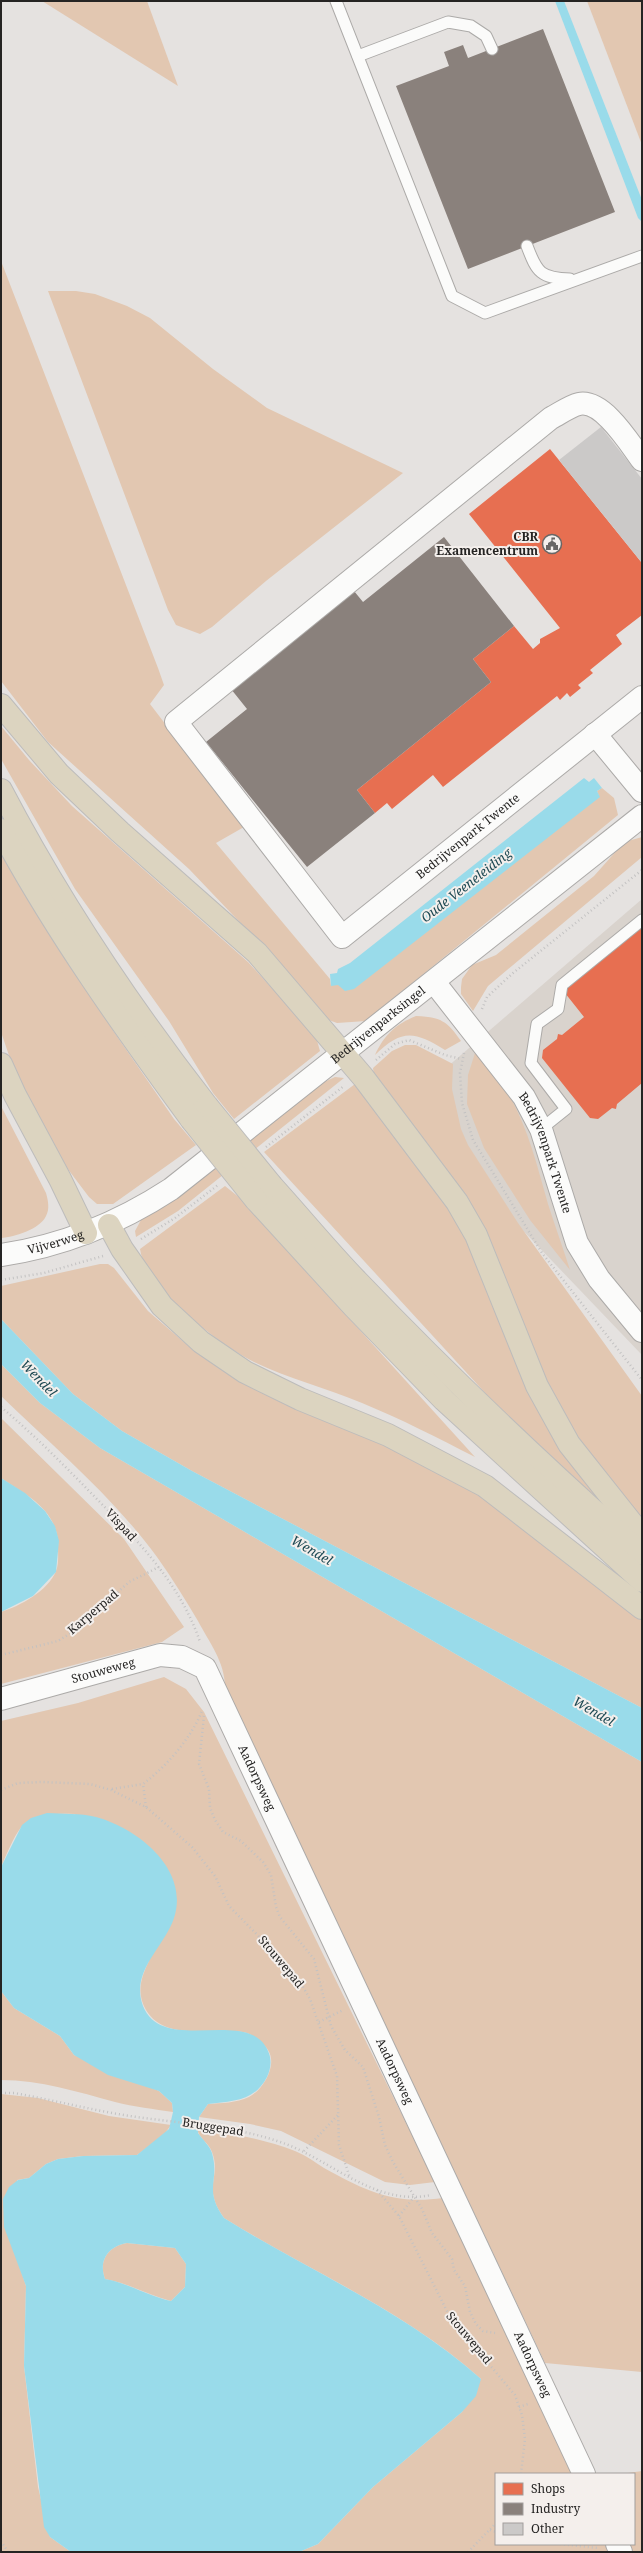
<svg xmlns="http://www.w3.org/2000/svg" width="643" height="2553" viewBox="0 0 643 2553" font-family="'Noto Serif',serif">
	<rect width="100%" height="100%" fill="#e5e2e0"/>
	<path fill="#d9d3cd" d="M642,899V1355L403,1105Z"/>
	<g fill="#e2c7b1">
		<path d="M42,1H147L178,86Z"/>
		<path d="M587,1H642V145Z"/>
		<path d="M1,261L158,668L164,685L150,704L244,827L216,843L330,979L331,986L599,796L597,791L602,788L614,798L618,815L366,1021L337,1023L323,1018L290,975L189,869L48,742L1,681Z"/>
		<path d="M48,291H76L95,294L127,306L150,318L213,369L267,408L403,473L266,581L212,627L200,634L176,625L168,610Z"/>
		<path d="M1,726L29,760L72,806L248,962L316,1037L320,1051L234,1119L213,1093L169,1021L75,889L1,759Z"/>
		<path d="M642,837V857L488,986L473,1011L461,994V987L462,979L472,965L496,955L594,876L618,849L628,841Z"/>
		<path d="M1,846L114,1032L174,1119L196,1145L113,1204H97L89,1197L61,1160L15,1073L1,1032Z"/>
		<path d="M416,1016C441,1017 447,1021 461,1041L445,1050C414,1031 402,1029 375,1055C384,1035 396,1024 416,1016Z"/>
		<path d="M405,1045H416L453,1064L452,1089L461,1129L468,1145L518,1223L642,1396V1524L564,1421L499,1273L375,1084L373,1068L392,1051Z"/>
		<path d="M475,1053C519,1090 533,1151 548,1204C555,1226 563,1248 570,1270L530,1220L484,1148L467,1104L468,1075Z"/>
		<path d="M335,1077L344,1078L178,1211L136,1237L135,1231L141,1220L192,1187L322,1083Z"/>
		<path d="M355,1084L454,1207L518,1357L640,1544L510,1420L264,1152Z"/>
		<path d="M1,1106L46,1193C48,1200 50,1209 46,1216C40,1229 15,1237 1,1238Z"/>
		<path d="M225,1186L240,1198L475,1457C438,1438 401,1419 362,1403C327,1388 289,1379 254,1362C220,1345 145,1288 140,1249Z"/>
		<path d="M100,1264H108L114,1268L148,1311L193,1350L243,1383L430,1460L642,1608V1708L192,1471L122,1431L73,1394L1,1319V1286Z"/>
		<path d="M1,1364L40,1403L100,1448L642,1762V2372L545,2363L225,1687C225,1662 209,1642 198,1621C185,1599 172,1578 157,1557C113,1497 54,1447 1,1396Z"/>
		<path d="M1,1418L124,1539L184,1627L162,1642L1,1684V1612C20,1606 48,1591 56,1571C59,1564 58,1554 58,1547C59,1534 53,1520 45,1511C33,1497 16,1488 1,1478Z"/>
		<path d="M164,1677L186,1689L204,1712L435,2182L410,2185L385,2182L281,2131L250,2124L199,2117L208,2104C222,2103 236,2103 249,2097C263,2090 278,2065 268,2050C265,2045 253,2035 247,2033C243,2031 234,2032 229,2031C201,2030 163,2038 146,2010C136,1993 141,1977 149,1961L75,1814C22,1812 21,1822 1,1867V1721L78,1703Z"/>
		<path d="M1,1991L14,2008L60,2036L74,2055L159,2091L172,2103L173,2112C154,2109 134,2107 115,2102C78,2092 40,2080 1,2080Z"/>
		<path d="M1,2094L38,2098L109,2116L171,2125L163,2136L137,2155L83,2156L58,2159L46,2164L29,2178L17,2180V2259L26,2286L24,2366L38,2487L50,2537L71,2552H1Z"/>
		<path d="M197,2128C230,2133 264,2139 295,2151C305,2155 315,2162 324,2168C366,2191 394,2205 443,2198L573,2474H496V2544H605L609,2552H299L318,2544L373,2487L462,2412L481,2379C404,2310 311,2272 224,2218C201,2186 222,2178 212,2152C209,2143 198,2138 197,2128Z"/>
		<path d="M127,2243L175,2248L186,2264L185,2287L171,2301C148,2295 128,2283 105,2279C98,2260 109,2246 127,2243Z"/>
		<path d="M642,2471V2552H632L628,2544H634V2474H621Z"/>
	</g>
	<g fill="#99dbea" fill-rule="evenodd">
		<path d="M555,1H564L642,200V222L638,218Z"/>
		<path d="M584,778L589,782L594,778L602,788L597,791L600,797L354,989L345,991L338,985L331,986L330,974L337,973L338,969L350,963Z"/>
		<path d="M1,1319L73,1394L122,1431L192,1471L642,1708V1762L100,1448L40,1403L1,1364Z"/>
		<path d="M1,1478L25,1493L45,1511L55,1526L59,1541L56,1572L33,1596L1,1612Z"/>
		<path d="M47,1813C63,1814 80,1813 96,1817C137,1828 190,1869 174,1918C164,1948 130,1971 143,2006C163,2056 249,2006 268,2051C272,2059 271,2069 267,2077C254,2102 232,2101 208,2104L199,2117L198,2133C202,2139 210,2146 212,2153C220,2181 203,2189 224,2218C312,2273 402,2309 481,2379L476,2396L462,2412L373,2487L318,2544L299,2552H71L50,2537L44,2527L24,2366L26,2286L4,2227L3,2199L9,2187L18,2180L29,2178L46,2164L58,2159L83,2156L137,2155L169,2129L173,2112L172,2103L159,2091L108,2075L74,2055L60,2036L14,2008L1,1991V1867L22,1825L31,1818ZM127,2243L175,2248L186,2264L185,2287L171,2301C148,2296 128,2283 105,2279C98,2260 109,2246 127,2243Z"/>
	</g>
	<g fill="#e76f51">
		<path d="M550,449L642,563V615L616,635L622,644L590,670L593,673L578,685L581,688L570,697L567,693L560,700L557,696L443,787L433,775L392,809L387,803L375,813L357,790L491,682L473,659L514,626L533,649L540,643V639L560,628L469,514Z"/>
		<path d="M642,926V1083L617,1104L616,1109L612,1108L598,1119L590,1118L542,1058L543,1050L557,1039L558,1034L562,1035L584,1017L565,993L566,986Z"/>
	</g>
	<g fill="#8a817c">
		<path d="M543,29L615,212L468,269L396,86L449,66L444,52L463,45L468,58Z"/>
		<path d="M444,537L514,626L473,659L491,682L357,790L375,813L307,867L206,742L247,709L231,689L354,591L363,602Z"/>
	</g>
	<path fill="#cbc9c8" d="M601,427L642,479V563L559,460Z"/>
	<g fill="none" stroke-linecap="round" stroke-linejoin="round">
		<g stroke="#acaaa8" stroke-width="13">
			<g id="lane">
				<path d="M336,1L452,296L485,313L642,256"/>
				<path d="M358,56L448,22L471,26L486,36L492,49"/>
				<path d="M527,246C537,273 541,278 570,279"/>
				<path d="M541,1129L566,1109L531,1063L537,1024L558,1009L562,985L642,920"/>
			</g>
		</g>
		<g stroke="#acaaa8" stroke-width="24">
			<g id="street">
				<path id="s1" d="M642,460C630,444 603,399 579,404C570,406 559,414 551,418L176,722L342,937L642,697"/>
				<path d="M595,734L642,791"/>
				<path id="s2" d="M434,982L524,1097L541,1129L577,1243L599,1279L642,1331"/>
				<path id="s3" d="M1,1699L160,1655L182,1657L205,1668L584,2474"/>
				<path d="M617,2544L621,2552"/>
			</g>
		</g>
		<g stroke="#acaaa8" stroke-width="24">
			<g id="secondary">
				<path id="s4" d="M1,1255C63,1246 119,1223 171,1189L642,816"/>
			</g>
		</g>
		<g stroke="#bdbcbb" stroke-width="24">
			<g id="highway">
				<path d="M1,705L59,774L120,832L257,953L363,1077L457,1202L476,1235L537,1386L569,1444L642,1536"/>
				<path d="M1,790C59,901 130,1007 207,1106"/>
				<path d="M1,830C56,932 123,1026 191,1119"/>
				<path d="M1,1064L15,1095L60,1179L86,1233"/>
				<path d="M272,1186C301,1218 328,1251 357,1281C448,1376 544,1467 642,1554"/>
				<path d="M256,1200L353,1306L444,1400L642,1581"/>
				<path d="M109,1225L122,1249L162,1306L201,1342L245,1372L300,1399L388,1435L485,1486L642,1608"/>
			</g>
		</g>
		<g stroke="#c3c2c2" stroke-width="2.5" stroke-dasharray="1 3" stroke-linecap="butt">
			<path d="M482,1009L487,997L513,973L642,870"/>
			<path d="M464,1053L460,1073L462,1103L473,1140L542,1253L642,1380"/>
			<path d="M376,1060L395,1044L409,1040L445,1055L461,1059"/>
			<path d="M266,1147L344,1086"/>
			<path d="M141,1239L175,1218L218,1185"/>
			<path d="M1,1280L44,1273L103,1256"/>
			<path d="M1,1407C33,1434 62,1463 91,1493C135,1538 180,1582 200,1642"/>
			<path d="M1,1655L58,1641L79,1628L129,1582L159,1567"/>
			<path d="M204,1716L199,1764L209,1789L210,1808L215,1820L223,1832L241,1841L263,1862L271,1875L276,1907L280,1917L314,1959L331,2026L345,2050L363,2067L379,2117L385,2145L393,2162L422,2209L432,2233L452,2259L454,2270L465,2286L470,2312L476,2324L483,2331L495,2333"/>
			<path d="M112,1789L143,1784"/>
			<path d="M1,1790L18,1783L42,1782L90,1784L111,1790L146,1807L192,1847L215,1876L229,1906L280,1958L298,1978L310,1999L337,2076L339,2145L350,2178"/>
			<path d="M146,1807L143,1784C167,1766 191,1738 202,1711"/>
			<path d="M319,2022L343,2010"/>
			<path d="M1,2093H14C53,2100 91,2110 130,2116C182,2124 233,2125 283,2143C331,2160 376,2207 431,2195"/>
			<path d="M304,2151L338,2115"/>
			<path d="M377,2190L399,2216L451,2319L515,2395L522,2415L525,2439L521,2474"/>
			<path d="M399,2216L414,2197"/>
			<path d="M519,2407L528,2404"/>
			<path d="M490,2530L496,2532"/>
			<path d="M1,2541L8,2552"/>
			<path d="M560,2544L598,2548"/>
			<path d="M468,2552L496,2523"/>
		</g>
		<use href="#lane" stroke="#fbfbfa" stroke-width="11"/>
		<use href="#street" stroke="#fbfbfa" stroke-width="22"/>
		<use href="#secondary" stroke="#fbfbfa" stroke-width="22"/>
		<use href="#highway" stroke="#dcd4c0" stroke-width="22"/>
		<g stroke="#bdbcbb" stroke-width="24" stroke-linecap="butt">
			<g id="highway-bridge">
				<path d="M207,1106L272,1186"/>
				<path d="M191,1119L256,1200"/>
			</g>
		</g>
		<use href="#highway-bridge" stroke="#dcd4c0" stroke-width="22"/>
	</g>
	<defs>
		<g id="civic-ring" transform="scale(1)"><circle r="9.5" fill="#f4efec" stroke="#686665" stroke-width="1.5"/><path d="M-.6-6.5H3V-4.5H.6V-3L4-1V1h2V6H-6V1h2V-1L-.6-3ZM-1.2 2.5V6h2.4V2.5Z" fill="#686665"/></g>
	</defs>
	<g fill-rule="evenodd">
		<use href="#civic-ring" x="552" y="544"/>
	</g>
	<g text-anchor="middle" stroke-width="4" stroke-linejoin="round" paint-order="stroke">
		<g font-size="12" font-weight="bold" fill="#252423" stroke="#f4efec" text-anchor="end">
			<text x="538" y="541">CBR<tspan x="538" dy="14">Examencentrum</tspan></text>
		</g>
		<g font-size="12" fill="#252423" stroke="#f4efec">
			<text dy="4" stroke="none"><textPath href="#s1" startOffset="1035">Bedrijvenpark Twente</textPath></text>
			<text dy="4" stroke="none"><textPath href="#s4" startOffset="448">Bedrijvenparksingel</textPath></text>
			<text dy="4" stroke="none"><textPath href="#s2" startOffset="206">Bedrijvenpark Twente</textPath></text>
			<text dy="4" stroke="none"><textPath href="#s4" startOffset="56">Vijverweg</textPath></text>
			<text transform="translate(121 1525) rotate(47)" y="4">Vispad</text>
			<text transform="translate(93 1612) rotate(-40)" y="4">Karperpad</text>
			<text dy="4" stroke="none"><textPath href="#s3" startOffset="106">Stouweweg</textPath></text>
			<text dy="4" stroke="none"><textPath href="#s3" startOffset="334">Aadorpsweg</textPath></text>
			<text transform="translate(281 1962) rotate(50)" y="4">Stouwepad</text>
			<text dy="4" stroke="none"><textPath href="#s3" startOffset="658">Aadorpsweg</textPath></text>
			<text transform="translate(213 2127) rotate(9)" y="4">Bruggepad</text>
			<text transform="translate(469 2338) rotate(50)" y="4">Stouwepad</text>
			<text dy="4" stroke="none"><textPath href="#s3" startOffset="982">Aadorpsweg</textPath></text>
		</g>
		<g font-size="13" font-style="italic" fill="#1d4953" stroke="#f4efec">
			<text transform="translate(466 885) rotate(-38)" y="5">Oude Veeneleiding</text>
			<text transform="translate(39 1378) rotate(46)" y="5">Wendel</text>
			<text transform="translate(312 1550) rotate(30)" y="5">Wendel</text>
			<text transform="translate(594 1711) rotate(30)" y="5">Wendel</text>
		</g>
	</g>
	<rect width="643" height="2553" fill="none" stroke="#252423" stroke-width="4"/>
	<rect x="495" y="2473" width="140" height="72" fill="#f4efec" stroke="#a19e9c"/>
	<rect x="503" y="2483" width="20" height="12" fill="#e76f51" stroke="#a19e9c"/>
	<text x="531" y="2493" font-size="12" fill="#252423">Shops</text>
	<rect x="503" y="2503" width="20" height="12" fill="#8a817c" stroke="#a19e9c"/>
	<text x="531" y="2513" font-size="12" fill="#252423">Industry</text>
	<rect x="503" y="2523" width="20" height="12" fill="#cbc9c8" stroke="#a19e9c"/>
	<text x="531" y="2533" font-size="12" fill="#252423">Other</text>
</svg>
